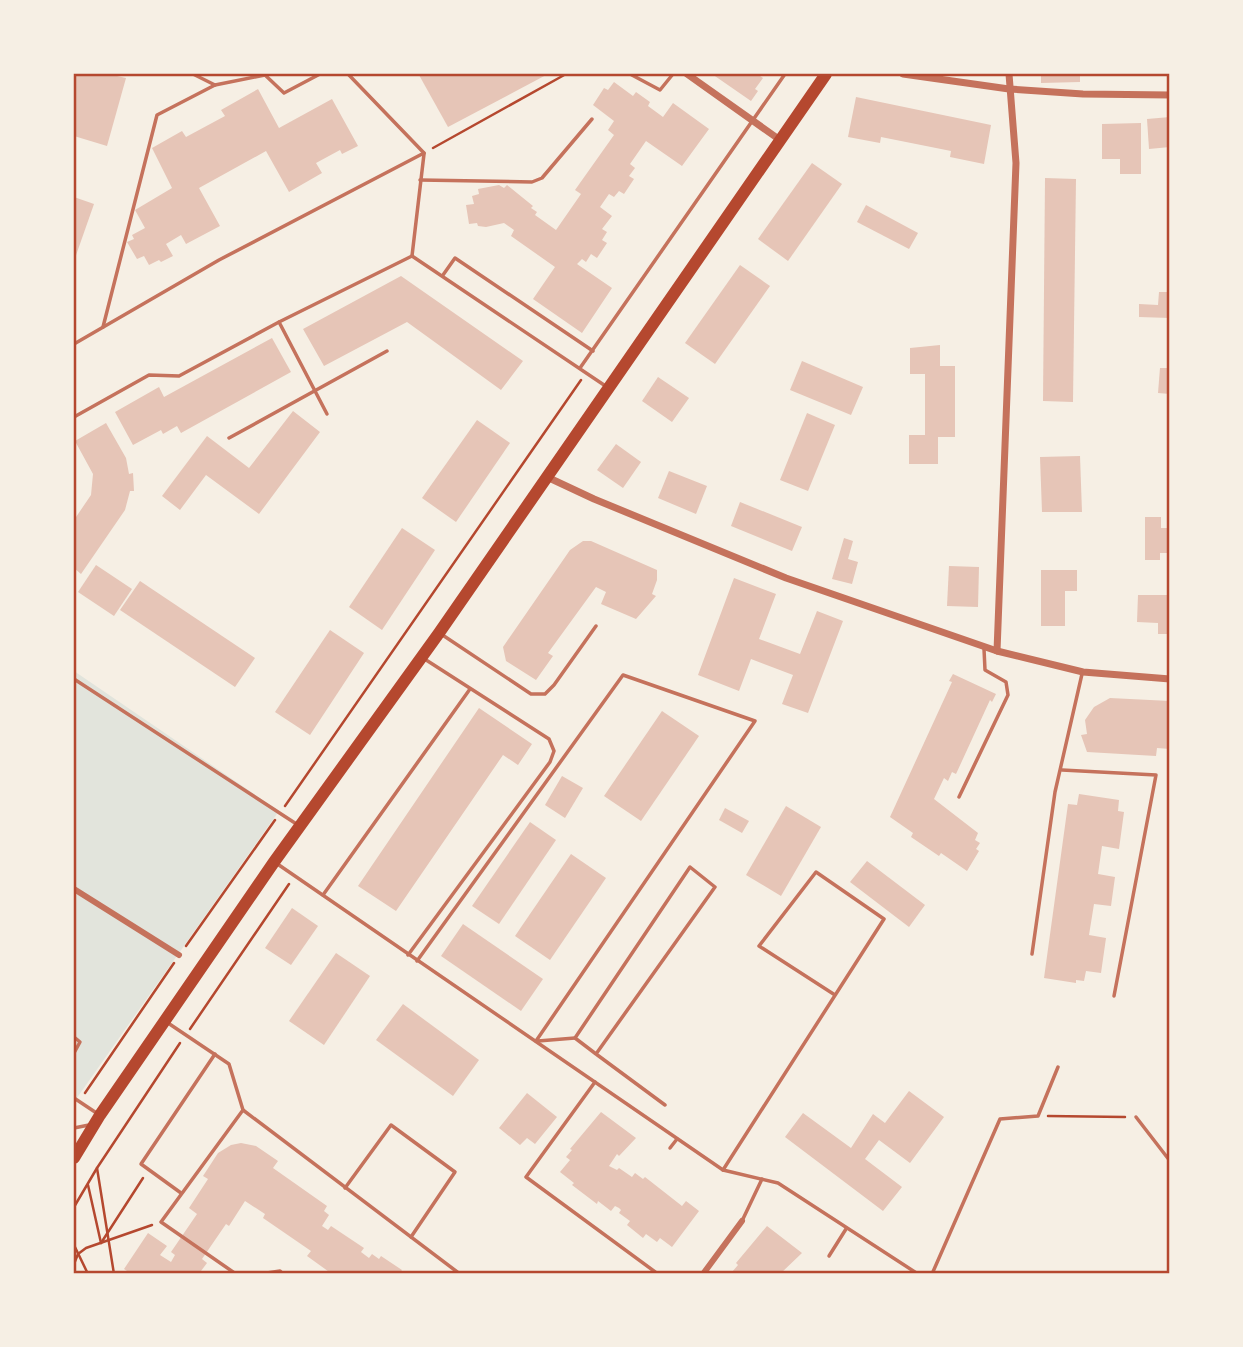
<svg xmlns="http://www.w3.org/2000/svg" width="1243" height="1347" viewBox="0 0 1243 1347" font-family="Arial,sans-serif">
	<rect width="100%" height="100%" fill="#f6efe4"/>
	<path fill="#e2e4dc" d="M74,671L279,811L74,1102Z"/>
	<g fill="#e6c5b7">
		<path d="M74,74H108L126,78L107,146L74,136Z"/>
		<path d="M421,74H548L448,127L419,75Z"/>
		<path d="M712,74H762L760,76L763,78L755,89L758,91L751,101Z"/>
		<path d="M1041,74H1080V82L1041,83Z"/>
		<path d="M614,82L633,96L636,92L650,102L648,106L663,117L673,103L709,129L682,166L646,141L630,164L635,168L629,176L634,179L624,194L619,191L614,197L609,194L600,207L612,216L602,229L607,232L602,240L607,243L597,258L591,254L586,262L582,259L577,264L612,288L582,333L533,299L555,267L511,236L514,230L504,223L486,227L478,226L477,223L469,224L466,205L474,204L472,196L479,194L478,189L499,185L504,188L507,185L533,206L531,208L537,212L535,215L556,230L581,194L575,190L614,135L608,130L614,121L593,105L604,88L608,90Z"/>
		<path d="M258,89L279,128L332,99L358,146L342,154L340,150L316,163L322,173L289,192L266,151L199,188L220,226L186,244L181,235L166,244L173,256L161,262L159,260L149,265L144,256L137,259L127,242L134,239L132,235L145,228L135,210L172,188L152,148L182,131L186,137L225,116L221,110Z"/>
		<path d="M856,97L991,125L984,164L950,157L951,151L881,137L880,143L848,137Z"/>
		<path d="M1170,117V147L1149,149L1147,119Z"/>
		<path d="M1141,123V174H1120V159H1102V124Z"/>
		<path d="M812,163L842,184L788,261L758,239Z"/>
		<path d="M1045,178L1076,179L1073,402L1043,401Z"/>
		<path d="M74,197L94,204L74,261Z"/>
		<path d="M866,205L918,233L909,249L857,222Z"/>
		<path d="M740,265L770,286L715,364L685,343Z"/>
		<path d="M401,276L523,361L501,390L407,322L324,366L303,329Z"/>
		<path d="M1159,292H1170V318L1139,317V304L1158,305Z"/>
		<path d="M272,338L291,372L181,433L177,426L163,434L161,430L133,445L115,412L159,387L164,397Z"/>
		<path d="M940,345V366H955V437H938V464H909V435H925V374H910V348Z"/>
		<path d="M802,361L863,387L851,415L790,390Z"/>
		<path d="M1160,368H1170V394L1158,393Z"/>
		<path d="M658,377L689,398L672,422L642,401Z"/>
		<path d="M293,411L320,432L259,514L206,475L180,510L162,496L207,436L249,468Z"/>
		<path d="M807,413L835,425L808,491L780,480Z"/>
		<path d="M477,420L510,443L456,522L422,498Z"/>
		<path d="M106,423L126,458L129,474L133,473L134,491H130L125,510L81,574L74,568V520L91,495L93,474L75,441Z"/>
		<path d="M616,444L641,462L623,488L597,470Z"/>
		<path d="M1080,456L1082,512H1042L1040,457Z"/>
		<path d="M669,471L707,486L696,514L658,498Z"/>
		<path d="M740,502L802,527L792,551L731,526Z"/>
		<path d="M1145,517H1161V528H1170V553H1160V560H1145Z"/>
		<path d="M402,528L435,550L382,630L349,607Z"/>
		<path d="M844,538L853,541L848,559L858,562L852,584L832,579Z"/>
		<path d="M583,541H591L657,570V580L652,594L656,596L636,619L601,604L606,592L596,587L548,653L553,656L536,680L506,661L503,647L570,550Z"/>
		<path d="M96,565L132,589L114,616L78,592Z"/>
		<path d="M949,566L979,567L978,607L947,606Z"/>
		<path d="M1041,570H1077V591H1065V626H1041Z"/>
		<path d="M734,578L776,594L759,639L800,654L817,611L843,621L808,713L782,704L793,675L751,659L739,691L698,675Z"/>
		<path d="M140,581L255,658L235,687L120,610Z"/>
		<path d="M1138,595H1170V634H1158V623L1137,622Z"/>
		<path d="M330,630L364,653L310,735L275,712Z"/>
		<path d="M953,674L996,694L992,702L990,700L956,774L952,772L948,781L944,778L934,799L978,833L975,840L980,843L976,849L979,851L967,871L941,853L939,856L911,837L913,833L890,817L952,682L949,681Z"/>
		<path d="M1110,698L1170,701V749L1157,748L1156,756L1087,752L1081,735L1087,734L1085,720L1094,707Z"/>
		<path d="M479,708L532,744L518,765L503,755L396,911L358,886Z"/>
		<path d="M662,711L699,736L641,821L604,796Z"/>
		<path d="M562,776L583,788L565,818L545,805Z"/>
		<path d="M1079,794L1119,800L1118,811L1124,812L1119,849L1102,846L1098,874L1115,877L1111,906L1094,904L1089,935L1106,938L1101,973L1086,971L1084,981L1076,980V983L1044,978L1068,804L1077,805Z"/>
		<path d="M786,806L821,827L781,896L746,875Z"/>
		<path d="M725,808L749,821L742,833L719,820Z"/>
		<path d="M530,822L556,840L499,924L472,906Z"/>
		<path d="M571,854L606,878L550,960L515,936Z"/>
		<path d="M867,861L925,905L909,927L850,882Z"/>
		<path d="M292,908L318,926L291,965L265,948Z"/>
		<path d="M463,924L543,979L521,1011L441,956Z"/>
		<path d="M336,953L370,976L324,1045L289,1021Z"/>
		<path d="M403,1004L479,1060L453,1096L376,1040Z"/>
		<path d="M909,1091L944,1117L910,1163L879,1140L865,1159L902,1187L883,1211L785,1137L803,1113L851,1148L873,1114L885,1123Z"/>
		<path d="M527,1093L557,1117L535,1144L527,1138L520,1145L499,1128Z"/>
		<path d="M601,1112L636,1138L619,1156L617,1154L609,1166L617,1170L619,1168L632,1177L635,1173L643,1179L645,1177L682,1206L686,1201L699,1211L672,1247L660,1238L657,1242L646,1234L643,1238L627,1225L630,1221L619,1213L621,1210L619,1208L615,1206L611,1211L598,1201L597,1204L572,1185L574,1183L560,1172L570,1160L566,1157L572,1150L570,1149Z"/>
		<path d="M241,1143L256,1146L278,1161L273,1168L327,1206L324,1211L329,1215L322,1226L328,1230L331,1226L364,1248L361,1252L369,1258L372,1254L379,1259L381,1256L402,1270L399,1274H332L307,1256L311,1251L263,1218L265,1214L245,1201L229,1226L226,1224L202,1259L207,1263L201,1271L205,1274H125L127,1271L124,1269L148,1233L167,1246L160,1255L171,1262L175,1255L171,1252L197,1214L189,1208L208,1179L203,1176L218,1153L231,1145Z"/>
		<path d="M767,1226L802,1253L780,1274H734L732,1272L738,1265L736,1263Z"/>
	</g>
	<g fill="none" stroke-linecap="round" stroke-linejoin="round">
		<g stroke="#b5482f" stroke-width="2.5">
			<path d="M433,148L566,74"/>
			<path d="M285,806L581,380"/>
			<path d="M186,946L275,820"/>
			<path d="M190,1029L289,884"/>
			<path d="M85,1093L174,963"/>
			<path d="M1048,1116L1125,1117"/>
			<path d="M97,1168L114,1274"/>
			<path d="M88,1185L101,1243"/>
			<path d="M74,1207L97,1168L180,1043"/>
			<path d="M101,1243L143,1178"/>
			<path d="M74,1245L88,1274"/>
			<path d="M74,1264L78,1254L86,1248L152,1225"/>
		</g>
		<g stroke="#c5725c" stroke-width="3.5">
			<path d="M193,74L215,85"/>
			<path d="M348,74L424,153"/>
			<path d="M630,74L660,90L673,74"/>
			<path d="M420,180L532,182L542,178L592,119"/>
			<path d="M412,256L607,387"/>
			<path d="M412,256L424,154"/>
			<path d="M443,275L455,258L593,351"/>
			<path d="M279,322L327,414"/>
			<path d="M103,327L157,115L215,85L265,75L284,93L320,74"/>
			<path d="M74,344L219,260L424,153"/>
			<path d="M580,368L785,74"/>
			<path d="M74,417L149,375L179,376L279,322L412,256"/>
			<path d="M229,438L387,351"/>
			<path d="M441,634L531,694H545L554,685L596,626"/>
			<path d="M74,679L298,825"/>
			<path d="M1062,770L1156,775L1114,996"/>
			<path d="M959,797L1008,695L1006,682L985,670L984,649"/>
			<path d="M276,863L723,1170L778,1183L918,1274"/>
			<path d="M323,895L470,689"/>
			<path d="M1032,954L1055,792L1082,674"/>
			<path d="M408,955L550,762L554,751L549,739L423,658"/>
			<path d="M417,961L623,675L755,721L536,1041"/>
			<path d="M168,1023L229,1064L243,1110L460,1274"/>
			<path d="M74,1037L80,1042L74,1053"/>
			<path d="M538,1041L575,1038"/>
			<path d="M596,1054L575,1038L690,867L715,887L596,1054L665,1105"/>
			<path d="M595,1082L526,1177L658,1274"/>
			<path d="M74,1098L98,1114"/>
			<path d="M1136,1117L1170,1161"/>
			<path d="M74,1128L89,1125"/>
			<path d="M670,1148L677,1139"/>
			<path d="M723,1170L884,919L816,872L759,946L835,995"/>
			<path d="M345,1188L391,1125L455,1172L411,1237"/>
			<path d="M181,1193L141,1164L215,1054"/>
			<path d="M742,1221L762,1179"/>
			<path d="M829,1256L846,1229"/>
			<path d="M236,1274L161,1222L243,1110"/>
			<path d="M260,1274L280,1271L283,1274"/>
			<path d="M932,1274L1000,1119L1038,1116L1058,1067"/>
		</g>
		<g stroke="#c5725c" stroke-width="6">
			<path d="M74,889L179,955"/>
			<path d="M703,1274L742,1221"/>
		</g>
		<g stroke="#c5725c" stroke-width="7">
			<path d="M687,74L780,140"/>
			<path d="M903,74L1009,89L1083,94L1170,95"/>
			<path d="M547,477L594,499L786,578L997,651L1083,672L1170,679"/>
			<path d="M997,651L1016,163L1009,74"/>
		</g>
		<path stroke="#b5482f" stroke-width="12" d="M74,1158L100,1115L274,862L439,633L826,74"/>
	</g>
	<rect width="1243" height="1347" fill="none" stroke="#f6efe4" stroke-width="150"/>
	<rect x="75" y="75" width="1093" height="1197" fill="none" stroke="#b5482f" stroke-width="2.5"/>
</svg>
